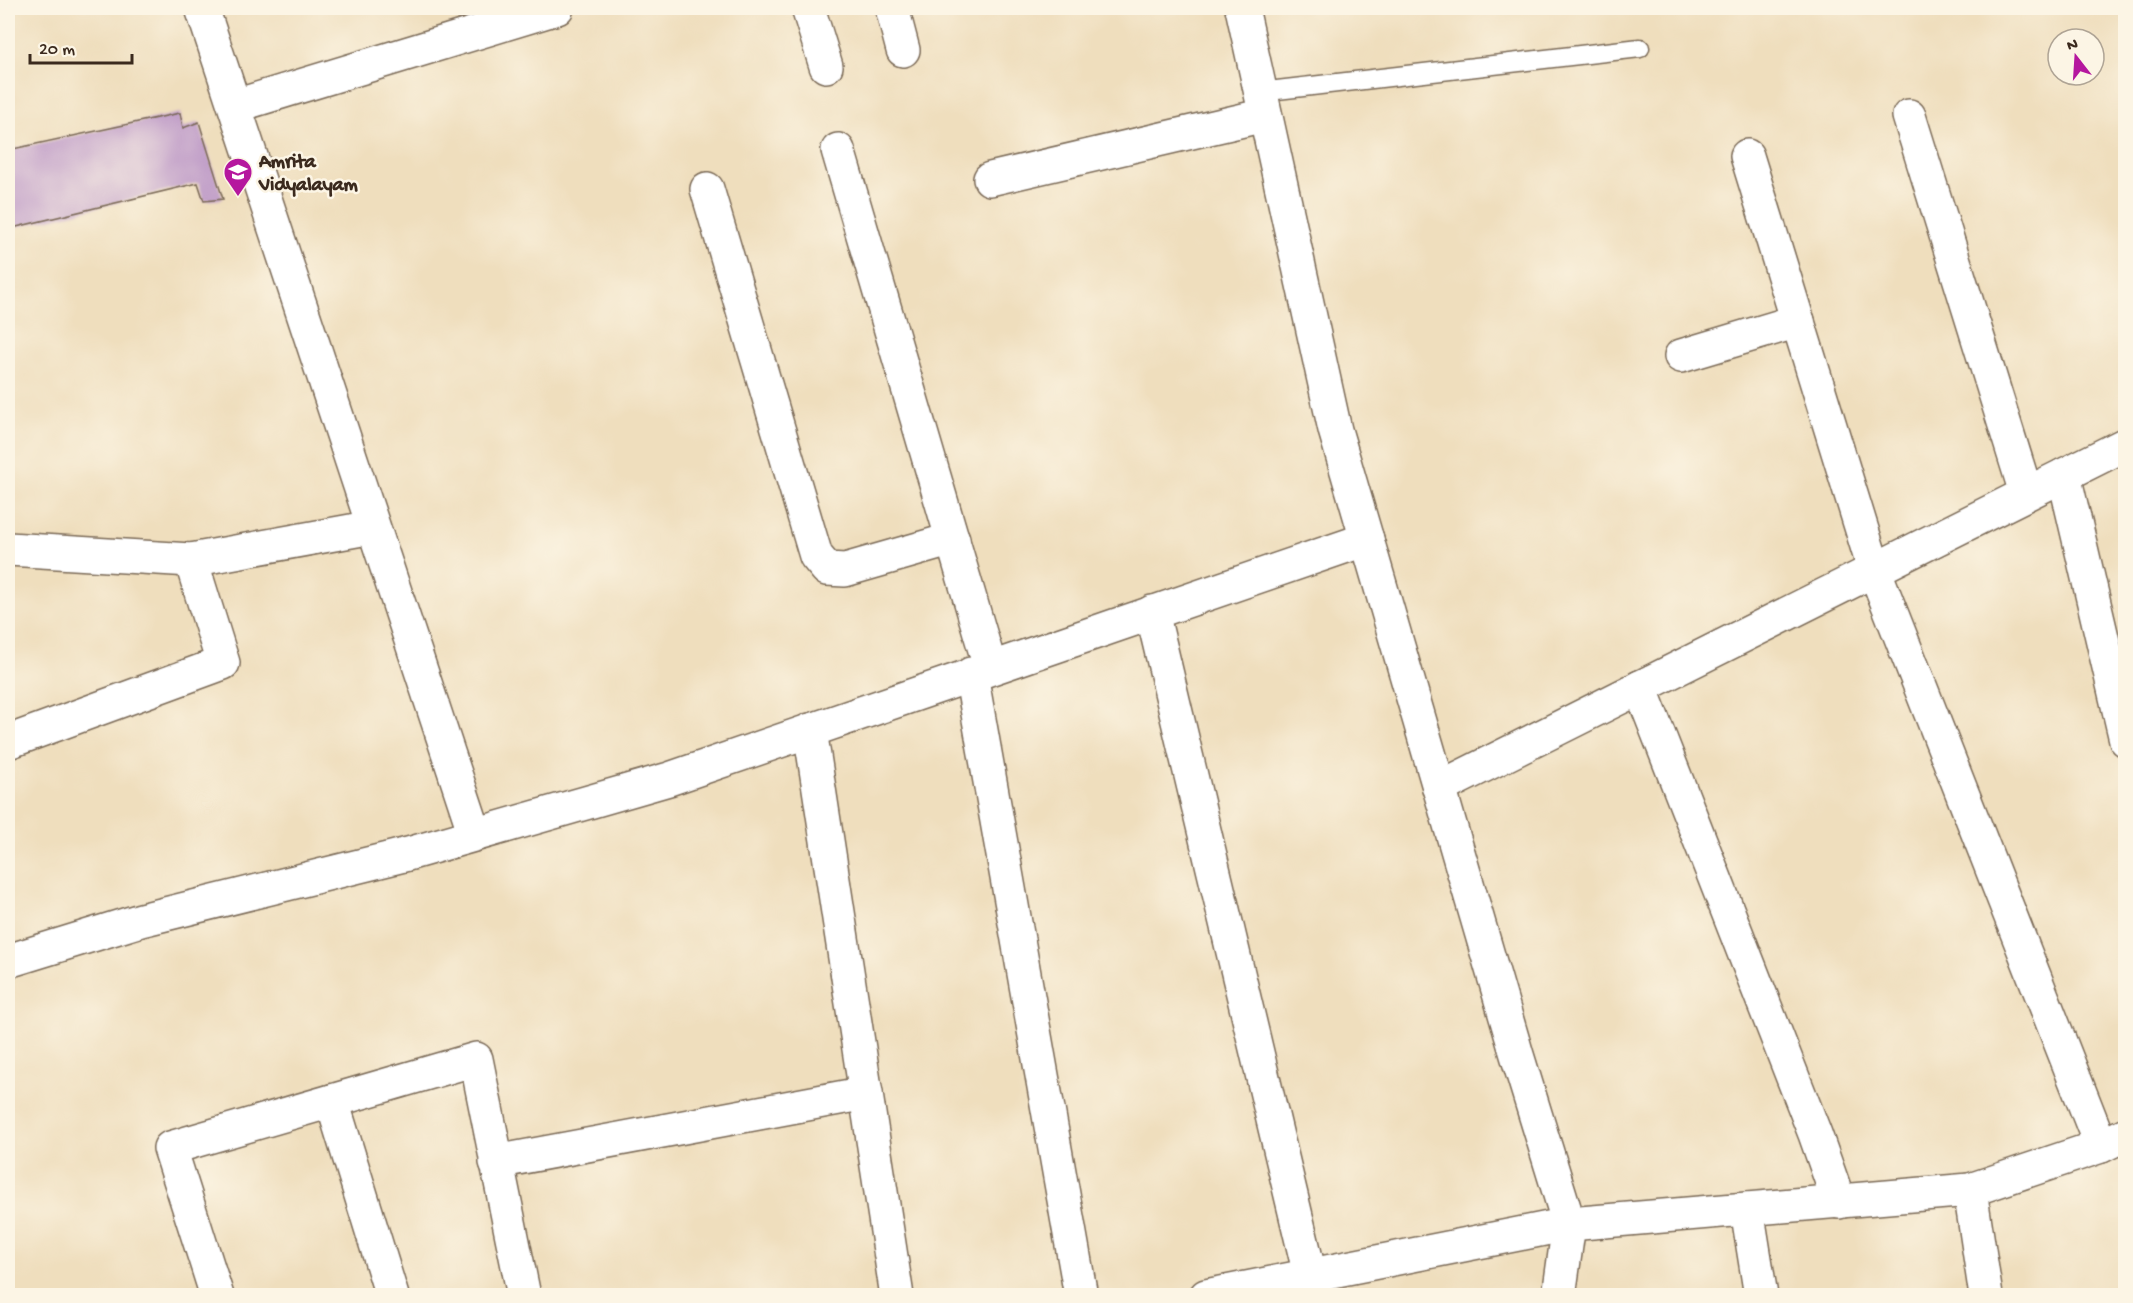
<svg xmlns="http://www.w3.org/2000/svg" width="2133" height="1303" viewBox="0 0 2133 1303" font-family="'Gochi Hand',sans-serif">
	<rect width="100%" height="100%" fill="#fcf5e5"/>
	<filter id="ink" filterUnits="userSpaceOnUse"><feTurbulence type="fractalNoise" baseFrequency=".0167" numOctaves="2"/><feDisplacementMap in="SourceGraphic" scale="12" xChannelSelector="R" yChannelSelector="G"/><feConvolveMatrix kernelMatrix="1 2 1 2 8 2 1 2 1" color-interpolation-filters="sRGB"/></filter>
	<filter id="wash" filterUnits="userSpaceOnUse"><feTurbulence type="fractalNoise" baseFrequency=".008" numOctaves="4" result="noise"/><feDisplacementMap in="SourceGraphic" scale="24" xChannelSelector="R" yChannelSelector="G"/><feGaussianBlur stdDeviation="1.35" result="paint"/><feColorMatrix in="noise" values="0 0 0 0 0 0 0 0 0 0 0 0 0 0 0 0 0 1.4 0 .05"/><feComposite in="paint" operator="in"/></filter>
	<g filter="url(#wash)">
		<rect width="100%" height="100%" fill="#efdebd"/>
		<g id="blocks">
			<path fill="#c09dc8" d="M180,113L183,128L199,122L223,199L204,201L198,183L8,229V150Z"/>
		</g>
	</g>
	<g filter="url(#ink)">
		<use href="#blocks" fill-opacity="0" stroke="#7a6956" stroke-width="1.5"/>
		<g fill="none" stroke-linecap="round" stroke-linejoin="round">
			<g stroke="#7a6956" stroke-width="21">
				<path id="lane" d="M1260,92L1640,48"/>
			</g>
			<g stroke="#7a6956" stroke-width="36">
				<g id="street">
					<path d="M202,8L475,834"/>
					<path d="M808,8L826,66"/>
					<path d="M892,8L903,50"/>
					<path d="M235,106L557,8"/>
					<path d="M1909,116L2026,493"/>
					<path d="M838,150L990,667"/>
					<path d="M1747,156L1874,569L2101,1146"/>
					<path d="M990,179L1265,115"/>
					<path d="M707,189L816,556L827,569L845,570L953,539"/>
					<path d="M1681,356L1798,321"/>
					<path d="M2064,475L2126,740"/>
					<path d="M8,549L191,560L373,527"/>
					<path d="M1152,612L1310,1275"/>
					<path d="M971,674L1081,1296"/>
					<path d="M1640,687L1815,1134L1839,1202"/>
					<path d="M810,730L897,1296"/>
					<path d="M8,742L223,663L191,560"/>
					<path d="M8,961L141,920L408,854L669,779L1367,539"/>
					<path d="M332,1101L392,1296"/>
					<path d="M496,1162L866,1093"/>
					<path d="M1970,1190L1986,1296"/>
					<path d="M1747,1209L1761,1296"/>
					<path d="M217,1296L170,1148L476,1059L524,1296"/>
				</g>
			</g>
			<g stroke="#7a6956" stroke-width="36">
				<g id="secondary">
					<path d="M1242,8L1335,430L1517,1055L1569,1224L1559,1296"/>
					<path d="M1439,788L2126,444"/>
					<path d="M1206,1296L1569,1224L1970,1190L2101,1146L2126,1134"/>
				</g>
			</g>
			<use href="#lane" stroke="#fff" stroke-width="18"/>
			<use href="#street" stroke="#fff" stroke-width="33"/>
			<use href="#secondary" stroke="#fff" stroke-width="33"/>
		</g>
	</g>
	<defs>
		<g id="school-pin" transform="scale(1.5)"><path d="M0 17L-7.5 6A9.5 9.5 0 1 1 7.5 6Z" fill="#b5179e" stroke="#fcf5e5"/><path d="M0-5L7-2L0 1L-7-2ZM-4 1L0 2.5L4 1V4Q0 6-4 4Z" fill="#fff"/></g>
	</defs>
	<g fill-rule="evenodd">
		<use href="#school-pin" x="238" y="172"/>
	</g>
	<g text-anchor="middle" stroke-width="5" stroke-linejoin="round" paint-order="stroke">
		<g font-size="20" font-weight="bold" fill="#3b2a1e" stroke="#fcf5e5" text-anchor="start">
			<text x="259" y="167">Amrita<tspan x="259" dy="23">Vidyalayam</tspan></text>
		</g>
	</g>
	<rect width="2133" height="1303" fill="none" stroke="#fcf5e5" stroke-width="30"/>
	<g transform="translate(2076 57) rotate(343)"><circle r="28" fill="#fcf5e5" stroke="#afa495" stroke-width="1.5"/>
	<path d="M0-4.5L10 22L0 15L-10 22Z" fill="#b5179e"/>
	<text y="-9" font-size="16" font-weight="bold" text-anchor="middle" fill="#3b2a1e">N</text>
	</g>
	<path d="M30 54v9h102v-9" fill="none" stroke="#3b2a1e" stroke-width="3"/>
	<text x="39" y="54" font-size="18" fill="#3b2a1e" stroke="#fcf5e5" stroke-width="4.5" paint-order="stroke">20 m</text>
</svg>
